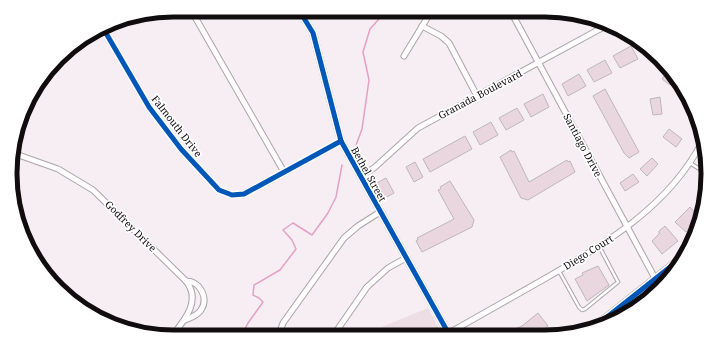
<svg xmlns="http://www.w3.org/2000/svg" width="718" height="347" viewBox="0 0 718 347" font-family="'Noto Serif',serif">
	<rect width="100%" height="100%" fill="#f6eef2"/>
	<path fill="#eddde4" d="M428,308L443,336H360Z"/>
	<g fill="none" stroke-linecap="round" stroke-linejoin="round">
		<g stroke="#e4a1c4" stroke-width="1.5">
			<path d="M355,148L362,129L369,80L363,52L370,29L387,10"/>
			<path d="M241,337L248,323L263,302L259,298L253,295L254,285L280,270L296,249L292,240L283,230L293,223L312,235L328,213L336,197L342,165"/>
		</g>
	</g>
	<g fill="#e9d6df" stroke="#beb8ba">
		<path d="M631,46L638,59L620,68L613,56Z"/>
		<path d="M605,60L612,73L594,82L587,70Z"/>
		<path d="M668,70L674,78L670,85L662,79Z"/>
		<path d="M579,74L586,86L568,96L562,84Z"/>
		<path d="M605,89L639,152L629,158L624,153L593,96Z"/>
		<path d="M543,94L549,107L531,117L524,104Z"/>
		<path d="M660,97L662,114L653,115L650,99Z"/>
		<path d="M517,108L524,120L506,130L499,118Z"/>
		<path d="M491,122L498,135L480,145L473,132Z"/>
		<path d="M669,129L682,139L676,147L663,137Z"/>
		<path d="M465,136L472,149L430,172L423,159Z"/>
		<path d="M511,150L512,152L514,151L529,182L567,160L568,162L570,161L575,172L528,200L521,198L500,157Z"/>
		<path d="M652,158L658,164L647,176L640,169Z"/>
		<path d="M415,162L423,177L414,182L406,167Z"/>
		<path d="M633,174L639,182L625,191L620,183Z"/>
		<path d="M386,178L394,193L385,198L377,183Z"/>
		<path d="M450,181L474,220L472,227L422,252L416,241L418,240L417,238L454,219L438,190L441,189L440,187Z"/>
		<path d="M690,207L699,217L686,232L675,222Z"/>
		<path d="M665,226L678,241L662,254L652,241L659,234V231Z"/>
		<path d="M598,266L609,285L587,301L575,279L583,275L582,273Z"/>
		<path d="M538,313L548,326L535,336H498L522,326Z"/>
		<path d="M411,328L414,335L427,328L430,336H391Z"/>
	</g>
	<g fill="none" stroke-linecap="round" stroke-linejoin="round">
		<g stroke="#aca5a8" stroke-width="4.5">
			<g id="service">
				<path d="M690,163L706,173"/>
				<path d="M705,176L708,171"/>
				<path d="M559,271L579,307L582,310L585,309L618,282L599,246"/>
				<path d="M484,336L485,332"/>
			</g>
		</g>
		<g stroke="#aca5a8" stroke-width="7">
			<g id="minor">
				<path d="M191,10L284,172"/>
				<path d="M510,10L656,280"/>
				<path d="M595,20L600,29"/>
				<path d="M422,26L441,36L449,43L477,96"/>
				<path d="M103,28L149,107L181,149L219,190L232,195L244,194L341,141"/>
				<path d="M404,56L432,10"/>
				<path d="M13,153L58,169L93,190L186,281C202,301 184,321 171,337"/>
				<path d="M360,176L374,168L418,128L609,24"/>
				<path d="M185,320C190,318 197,316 201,310C209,298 200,281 186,281"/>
				<path d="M449,333C481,315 514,296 546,278C607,243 669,206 702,142"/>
				<path d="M333,336L367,287L388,268L406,258"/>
				<path d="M278,337L283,323L344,238L358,226L380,212"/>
			</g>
		</g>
		<g stroke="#aca5a8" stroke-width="8">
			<path id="tertiary" d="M299,10L313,33L341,141L450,336"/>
		</g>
		<g stroke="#aca5a8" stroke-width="9">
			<g id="secondary">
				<path d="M665,282L666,279L676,270"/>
				<path d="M638,307L648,299"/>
				<path d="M618,318L621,313L646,294"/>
				<path d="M592,329L684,256"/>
			</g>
		</g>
		<use href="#service" stroke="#fefcfd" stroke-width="2.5"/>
		<use href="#minor" stroke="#fefcfd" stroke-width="5"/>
		<use href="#tertiary" stroke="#fefcfd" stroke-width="6"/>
		<use href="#secondary" stroke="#fbf6f9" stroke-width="7"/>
		<g stroke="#fff" stroke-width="8">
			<g id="cycleway">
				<path d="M299,10L313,33L341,141L450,336"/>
				<path d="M103,28L149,107L181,149L219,190L232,195L244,194L341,141"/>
				<path d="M592,329L684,256"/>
			</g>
		</g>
		<use href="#cycleway" stroke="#0057b8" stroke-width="5"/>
	</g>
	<g text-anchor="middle" stroke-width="3.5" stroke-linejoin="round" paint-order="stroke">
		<g font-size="10" fill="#110c0e" stroke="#fff">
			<text transform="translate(480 94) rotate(-28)" y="4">Granada Boulevard</text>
			<text transform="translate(177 126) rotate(52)" y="4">Falmouth Drive</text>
			<text transform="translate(583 145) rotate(62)" y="4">Santiago Drive</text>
			<text transform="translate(369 174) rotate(61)" y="4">Bethel Street</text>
			<text transform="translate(131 226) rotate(45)" y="4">Godfrey Drive</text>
			<text transform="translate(588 252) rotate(-32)" y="4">Diego Court</text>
		</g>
	</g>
	<path d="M0 0H718V347H0ZM173 17H545A156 156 0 0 1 701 173V174A156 156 0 0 1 545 330H173A156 156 0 0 1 17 174V173A156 156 0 0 1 173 17Z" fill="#fff" fill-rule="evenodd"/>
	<path fill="none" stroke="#110c0e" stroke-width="5" d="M173 17H545A156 156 0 0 1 701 173V174A156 156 0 0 1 545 330H173A156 156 0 0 1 17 174V173A156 156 0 0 1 173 17Z"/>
</svg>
